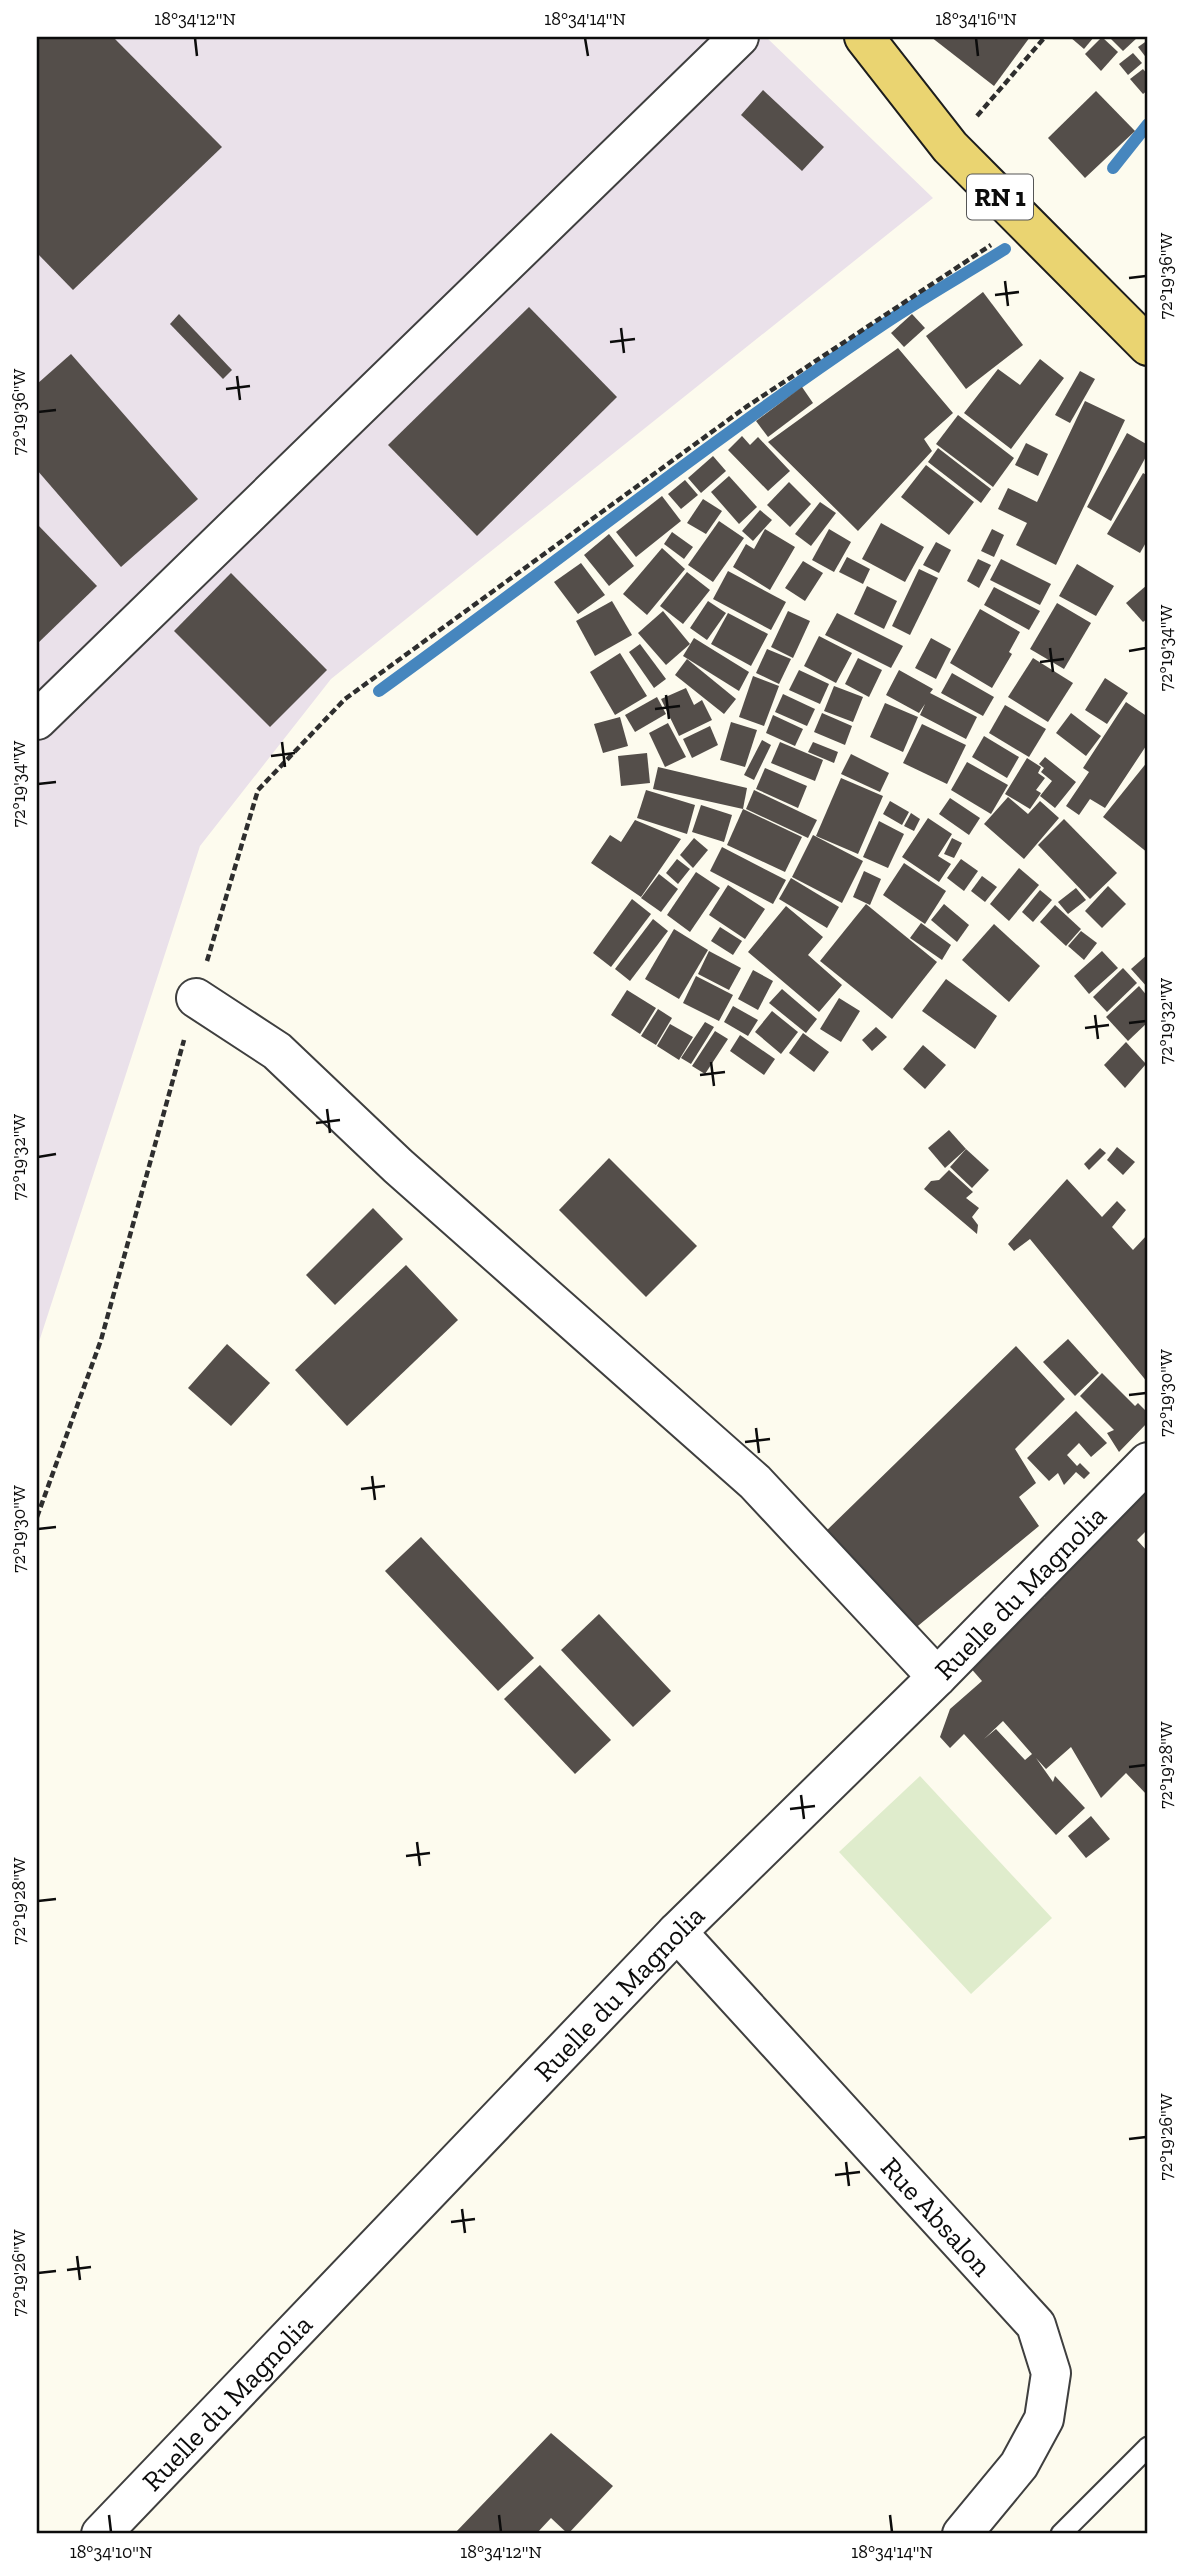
<svg xmlns="http://www.w3.org/2000/svg" width="1185" height="2571" viewBox="0 0 1185 2571" font-family="'Zilla Slab',serif">
	<rect width="100%" height="100%" fill="#fdfbee"/>
	<path fill="#eae1ea" d="M37,37H766L933,198L331,679L200,846L37,1348Z"/>
	<path fill="#dfeccc" d="M920,1776L1052,1918L971,1994L839,1852Z"/>
	<g fill="none" stroke-linecap="round" stroke-linejoin="round">
		<g stroke="#4686be" stroke-width="12">
			<path d="M1113,168L1148,124"/>
			<path d="M379,691C545,571 706,444 875,330C917,301 962,276 1005,249"/>
		</g>
	</g>
	<g fill="#544e4a" fill-rule="evenodd">
		<path d="M37,37H113L222,147L73,290L37,253Z"/>
		<path d="M931,37H1030L994,86Z"/>
		<path d="M1070,37H1094L1084,49Z"/>
		<path d="M1102,37L1118,52L1101,71L1085,54Z"/>
		<path d="M1109,37H1138L1123,51Z"/>
		<path d="M1148,40V60L1138,47Z"/>
		<path d="M1133,53L1142,63L1128,75L1119,64Z"/>
		<path d="M1143,69L1148,75V90L1143,94L1130,79Z"/>
		<path d="M763,90L824,147L802,171L741,115Z"/>
		<path d="M1096,91L1135,131L1085,178L1048,138Z"/>
		<path d="M983,292L1023,345L966,389L926,336Z"/>
		<path d="M529,307L617,397L477,536L388,445Z"/>
		<path d="M179,314L232,370L223,379L170,324Z"/>
		<path d="M912,314L925,328L904,347L891,333Z"/>
		<path d="M898,348L953,413L924,439L932,451L858,531L768,442Z"/>
		<path d="M71,354L198,499L121,567L37,470V384Z"/>
		<path d="M1040,359L1064,378L1011,449L964,413L998,369L1020,385Z"/>
		<path d="M1080,371L1095,379L1070,423L1055,415Z"/>
		<path d="M802,387L813,403L768,437L756,421Z"/>
		<path d="M1085,401L1125,420L1056,565L1016,545L1027,523L998,509L1008,488L1037,502Z"/>
		<path d="M958,415L1014,458L993,487L936,444Z"/>
		<path d="M1127,433L1148,445V453L1111,521L1087,507Z"/>
		<path d="M742,436L750,445L758,437L790,471L768,491L728,450Z"/>
		<path d="M1026,443L1048,454L1038,476L1015,465Z"/>
		<path d="M938,448L991,489L981,503L928,462Z"/>
		<path d="M713,456L726,471L701,493L688,478Z"/>
		<path d="M926,465L974,502L949,535L901,497Z"/>
		<path d="M1143,473L1148,476V539L1140,553L1107,534Z"/>
		<path d="M729,476L757,507L739,524L711,492Z"/>
		<path d="M685,480L698,495L681,509L668,494Z"/>
		<path d="M789,482L811,504L790,527L767,505Z"/>
		<path d="M662,496L681,521L636,557L616,532Z"/>
		<path d="M703,499L722,511L706,534L687,523Z"/>
		<path d="M820,502L836,513L811,546L795,534Z"/>
		<path d="M760,510L772,520L753,541L742,531Z"/>
		<path d="M719,521L744,538L713,582L688,565Z"/>
		<path d="M881,523L924,547L905,582L862,559Z"/>
		<path d="M37,524L97,586L37,644Z"/>
		<path d="M765,529L795,547L770,590L733,567L746,544L754,549Z"/>
		<path d="M829,529L851,542L834,572L812,560Z"/>
		<path d="M992,529L1004,535L994,557L981,551Z"/>
		<path d="M672,532L693,547L684,559L664,544Z"/>
		<path d="M609,534L634,566L609,586L584,555Z"/>
		<path d="M936,542L951,550L939,573L923,565Z"/>
		<path d="M662,548L685,569L647,615L623,594Z"/>
		<path d="M847,557L870,569L863,584L839,572Z"/>
		<path d="M978,559L991,565L979,588L967,581Z"/>
		<path d="M1001,559L1051,584L1040,605L990,580Z"/>
		<path d="M803,561L823,573L805,601L785,588Z"/>
		<path d="M581,563L605,595L578,614L554,582Z"/>
		<path d="M1077,564L1114,586L1096,616L1059,596Z"/>
		<path d="M919,569L938,578L910,635L892,626Z"/>
		<path d="M728,571L786,602L771,630L713,599Z"/>
		<path d="M687,572L710,590L683,624L660,606Z"/>
		<path d="M231,573L327,670L270,727L174,631Z"/>
		<path d="M1147,585L1148,618L1143,622L1126,603Z"/>
		<path d="M867,586L897,601L884,629L854,614Z"/>
		<path d="M994,587L1040,611L1029,630L984,605Z"/>
		<path d="M612,601L632,635L595,656L576,621Z"/>
		<path d="M708,601L726,613L707,640L690,628Z"/>
		<path d="M1057,603L1091,623L1064,669L1030,649Z"/>
		<path d="M980,609L1020,632L1009,652L1012,654L992,688L950,663Z"/>
		<path d="M663,611L690,644L666,665L638,633Z"/>
		<path d="M788,611L810,621L793,658L771,647Z"/>
		<path d="M728,613L768,634L751,666L711,644Z"/>
		<path d="M837,613L903,646L891,668L825,635Z"/>
		<path d="M819,636L852,653L836,683L804,666Z"/>
		<path d="M694,638L749,672L739,691L683,656Z"/>
		<path d="M931,638L951,649L936,679L915,668Z"/>
		<path d="M640,644L666,679L654,688L629,652Z"/>
		<path d="M767,649L791,659L779,684L756,673Z"/>
		<path d="M620,653L647,696L615,715L590,672Z"/>
		<path d="M858,658L882,670L869,697L845,684Z"/>
		<path d="M1033,658L1073,683L1048,722L1008,697Z"/>
		<path d="M687,659L736,699L724,714L675,675Z"/>
		<path d="M799,670L829,684L820,704L789,690Z"/>
		<path d="M899,670L933,689L930,693L977,717L966,739L920,715L925,704L919,713L886,695Z"/>
		<path d="M952,673L994,697L983,716L941,693Z"/>
		<path d="M753,676L779,686L764,726L739,717Z"/>
		<path d="M1105,678L1128,693L1107,724L1085,710Z"/>
		<path d="M834,686L863,697L853,722L824,711Z"/>
		<path d="M686,688L694,705L702,700L712,720L679,736L661,699Z"/>
		<path d="M783,694L815,709L807,726L775,712Z"/>
		<path d="M657,697L666,714L635,732L625,715Z"/>
		<path d="M1126,702L1148,717V743L1105,808L1090,799L1079,815L1066,806L1089,772L1083,768Z"/>
		<path d="M885,703L918,717L903,752L870,737Z"/>
		<path d="M1005,705L1046,729L1029,757L989,733Z"/>
		<path d="M822,713L852,726L845,745L814,732Z"/>
		<path d="M1071,713L1101,736L1086,756L1056,733Z"/>
		<path d="M773,715L803,729L795,746L766,733Z"/>
		<path d="M620,717L628,746L603,753L594,724Z"/>
		<path d="M731,722L757,730L745,767L720,760Z"/>
		<path d="M668,723L686,757L665,767L649,733Z"/>
		<path d="M922,724L966,745L947,784L903,763Z"/>
		<path d="M710,726L718,745L692,758L683,739Z"/>
		<path d="M984,736L1019,757L1007,778L972,757Z"/>
		<path d="M762,740L771,745L754,780L744,775Z"/>
		<path d="M780,742L823,760L815,781L771,763Z"/>
		<path d="M813,742L838,752L834,763L808,752Z"/>
		<path d="M647,753L650,783L621,786L618,756Z"/>
		<path d="M851,754L889,773L880,792L841,774Z"/>
		<path d="M1045,757L1076,782L1055,808L1040,796L1052,781L1041,772L1044,768L1039,764Z"/>
		<path d="M1027,758L1041,767L1038,773L1045,778L1036,790L1041,793L1030,809L1005,794Z"/>
		<path d="M1148,761V853L1103,817Z"/>
		<path d="M967,762L1008,785L991,814L951,790Z"/>
		<path d="M658,767L747,788L743,809L653,789Z"/>
		<path d="M765,768L807,786L798,808L756,789Z"/>
		<path d="M841,778L883,796L858,854L816,836Z"/>
		<path d="M646,790L695,805L687,834L637,818Z"/>
		<path d="M754,790L817,820L808,838L746,809Z"/>
		<path d="M1008,797L1028,814L1040,801L1059,818L1024,859L984,824Z"/>
		<path d="M950,798L980,818L969,835L939,814Z"/>
		<path d="M890,801L909,812L902,825L883,814Z"/>
		<path d="M701,805L732,815L724,842L692,832Z"/>
		<path d="M743,809L802,837L785,872L727,845Z"/>
		<path d="M911,813L920,819L914,831L904,826Z"/>
		<path d="M928,818L952,834L938,856L951,864L939,882L902,857Z"/>
		<path d="M1064,819L1117,873L1090,899L1038,845Z"/>
		<path d="M635,820L681,839L641,897L591,863L610,835L621,842Z"/>
		<path d="M879,821L904,834L888,868L863,857Z"/>
		<path d="M813,835L863,861L842,903L792,877Z"/>
		<path d="M694,838L708,850L693,868L680,855Z"/>
		<path d="M952,838L962,843L954,858L944,854Z"/>
		<path d="M722,847L786,880L773,904L710,871Z"/>
		<path d="M677,859L690,869L678,884L666,873Z"/>
		<path d="M961,859L978,871L964,891L947,878Z"/>
		<path d="M904,863L946,891L925,924L883,895Z"/>
		<path d="M1019,868L1039,885L1009,921L990,904Z"/>
		<path d="M864,871L881,879L870,905L853,897Z"/>
		<path d="M696,872L720,888L690,932L667,915Z"/>
		<path d="M659,874L678,889L661,912L641,898Z"/>
		<path d="M982,876L997,887L985,902L971,891Z"/>
		<path d="M791,878L839,907L827,928L779,899Z"/>
		<path d="M728,885L765,909L745,939L709,915Z"/>
		<path d="M1108,886L1126,904L1102,928L1085,911Z"/>
		<path d="M1076,888L1086,900L1068,914L1058,902Z"/>
		<path d="M1040,890L1052,900L1033,922L1022,912Z"/>
		<path d="M632,899L651,914L611,967L593,953Z"/>
		<path d="M866,904L937,962L892,1019L820,961Z"/>
		<path d="M944,904L969,925L957,942L931,920Z"/>
		<path d="M1055,905L1081,929L1066,946L1040,922Z"/>
		<path d="M786,906L823,937L808,955L842,985L819,1012L748,952Z"/>
		<path d="M653,919L668,931L630,981L615,969Z"/>
		<path d="M921,923L951,945L942,960L910,938Z"/>
		<path d="M994,924L1040,966L1009,1002L962,960Z"/>
		<path d="M720,927L742,941L733,955L711,941Z"/>
		<path d="M674,929L708,950L679,999L645,979Z"/>
		<path d="M1081,931L1097,943L1084,960L1068,946Z"/>
		<path d="M709,951L741,968L729,990L698,974Z"/>
		<path d="M1102,951L1118,968L1089,994L1074,976Z"/>
		<path d="M1148,954V988L1131,969Z"/>
		<path d="M1123,968L1137,983L1107,1012L1093,997Z"/>
		<path d="M753,970L773,981L758,1010L738,999Z"/>
		<path d="M696,976L733,995L719,1021L683,1003Z"/>
		<path d="M946,979L997,1016L975,1049L922,1011Z"/>
		<path d="M1139,986L1148,997V1022L1128,1041L1106,1017Z"/>
		<path d="M782,989L817,1019L806,1033L769,1003Z"/>
		<path d="M627,990L656,1008L640,1034L611,1015Z"/>
		<path d="M839,998L860,1011L841,1042L820,1029Z"/>
		<path d="M733,1006L758,1020L748,1036L724,1022Z"/>
		<path d="M658,1009L672,1018L656,1045L641,1036Z"/>
		<path d="M772,1011L798,1032L781,1054L755,1032Z"/>
		<path d="M705,1022L714,1027L691,1064L681,1058Z"/>
		<path d="M670,1024L693,1037L679,1060L657,1046Z"/>
		<path d="M876,1027L887,1037L872,1051L862,1040Z"/>
		<path d="M715,1031L728,1039L705,1074L692,1066Z"/>
		<path d="M803,1033L829,1052L814,1072L789,1053Z"/>
		<path d="M740,1035L775,1059L764,1075L730,1051Z"/>
		<path d="M1126,1042L1146,1064L1125,1088L1104,1065Z"/>
		<path d="M923,1045L946,1065L925,1089L903,1069Z"/>
		<path d="M949,1130L966,1149L945,1168L928,1148Z"/>
		<path d="M1117,1147L1135,1162L1123,1175L1107,1160Z"/>
		<path d="M1100,1148L1106,1153L1089,1170L1084,1164Z"/>
		<path d="M966,1149L989,1170L972,1188L950,1167Z"/>
		<path d="M609,1158L697,1246L646,1297L559,1210Z"/>
		<path d="M949,1170L973,1192L966,1198L979,1208L972,1217L978,1225L977,1234L924,1189L931,1181L939,1180Z"/>
		<path d="M1067,1179L1102,1217L1117,1201L1126,1210L1112,1227L1133,1250L1148,1234V1383L1030,1239L1014,1251L1008,1244Z"/>
		<path d="M373,1208L403,1239L335,1305L306,1275Z"/>
		<path d="M406,1265L458,1320L347,1426L295,1370Z"/>
		<path d="M1068,1339L1099,1373L1075,1396L1043,1362Z"/>
		<path d="M227,1344L270,1383L231,1426L188,1388Z"/>
		<path d="M1016,1346L1065,1399L1015,1449L1036,1483L1019,1497L1039,1526L913,1630L823,1534Z"/>
		<path d="M1102,1373L1135,1406L1138,1403L1148,1413V1422L1119,1452L1107,1433L1114,1430L1080,1396Z"/>
		<path d="M1076,1411L1107,1443L1091,1457L1079,1443L1067,1455L1077,1466L1080,1463L1090,1473L1084,1479L1076,1472L1064,1485L1058,1473L1049,1481L1027,1458Z"/>
		<path d="M1148,1491V1529L1137,1540L1148,1552L1146,1578L1148,1580V1796L1126,1773L1101,1798L1071,1747L1046,1769L1036,1758L1053,1782L1055,1776L1085,1808L1056,1835L964,1734L950,1748L940,1737L950,1709L982,1681L968,1665L1039,1593L1044,1598L1050,1586L1129,1507ZM1003,1721L1032,1754L1025,1760L996,1729L984,1739Z"/>
		<path d="M421,1537L534,1658L498,1691L385,1571Z"/>
		<path d="M599,1614L671,1691L633,1727L561,1650Z"/>
		<path d="M540,1665L611,1740L575,1774L504,1699Z"/>
		<path d="M1091,1816L1110,1839L1086,1858L1068,1836Z"/>
		<path d="M551,2433L613,2486L568,2534L551,2518L536,2534H454Z"/>
	</g>
	<g fill="none" stroke-linecap="round" stroke-linejoin="round">
		<g stroke="#3f3f3f" stroke-width="23">
			<path id="service" d="M1061,2534L1148,2447"/>
		</g>
		<g stroke="#3f3f3f" stroke-width="42">
			<g id="minor">
				<path d="M37,720L739,37"/>
				<path d="M196,998L277,1051L398,1166L755,1482L937,1677"/>
				<path id="s1" d="M677,1932L1036,2325L1051,2373L1044,2419L1019,2465L962,2534"/>
				<path id="s2" d="M101,2534L677,1932L937,1677L1148,1462"/>
			</g>
		</g>
		<g stroke="#1d1d1d" stroke-width="42">
			<path id="primary" d="M864,37L950,147L1148,346"/>
		</g>
		<g stroke="#2e2e2e" stroke-width="4.5" stroke-dasharray="7 3.5" stroke-linecap="butt">
			<path d="M977,116L1045,37"/>
			<path d="M207,961L258,790L345,699L746,407L991,245"/>
			<path d="M37,1517L101,1340L184,1040"/>
		</g>
		<use href="#service" stroke="#fff" stroke-width="19"/>
		<use href="#minor" stroke="#fff" stroke-width="38"/>
		<use href="#primary" stroke="#ead471" stroke-width="38"/>
	</g>
	<path fill="none" stroke="#0c0c0c" stroke-width="2.5" d="M195,38L197,56M585,38L588,56M976,38L978,56M1129,278L1146,276M1005,281L1008,306M995,295L1019,292M621,328L624,353M610,342L635,339M237,376L240,400M226,389L250,386M38,412L56,410M1050,648L1053,672M1129,651L1146,648M1040,662L1064,659M666,695L669,719M655,709L680,706M282,742L285,767M271,756L295,753M38,784L56,782M1095,1015L1098,1039M1129,1023L1146,1021M1085,1028L1109,1025M711,1062L714,1086M700,1075L725,1072M327,1109L330,1133M316,1123L340,1120M38,1157L56,1154M1129,1395L1146,1393M756,1428L759,1453M745,1442L770,1439M372,1476L375,1500M361,1489L385,1486M38,1529L56,1527M1129,1767L1146,1765M801,1795L804,1819M790,1809L815,1806M417,1842L420,1866M406,1856L430,1853M38,1901L56,1899M1129,2139L1146,2137M846,2162L849,2186M835,2175L860,2172M462,2209L465,2233M451,2222L475,2219M77,2256L80,2280M67,2270L91,2267M38,2273L56,2271M109,2515L111,2532M499,2515L501,2532M890,2515L892,2532"/>
	<g text-anchor="middle" stroke-width="7" stroke-linejoin="round" paint-order="stroke">
		<rect fill="#fff" stroke="#555" stroke-width="2" x="967" y="174.5" width="66" height="45" rx="5"/>
		<g font-size="26" font-weight="bold" fill="#0c0c0c">
			<text x="1000" y="206">RN 1</text>
		</g>
		<g font-size="28" fill="#0c0c0c" stroke="#fff">
			<text dy="10" stroke="none"><textPath href="#s2" startOffset="1316">Ruelle du Magnolia</textPath></text>
			<text dy="10" stroke="none"><textPath href="#s2" startOffset="749">Ruelle du Magnolia</textPath></text>
			<text dy="10" stroke="none"><textPath href="#s1" startOffset="385">Rue Absalon</textPath></text>
			<text dy="10" stroke="none"><textPath href="#s2" startOffset="182">Ruelle du Magnolia</textPath></text>
		</g>
	</g>
	<rect width="1185" height="2571" fill="none" stroke="#ffffff" stroke-width="77"/>
	<rect x="38" y="38" width="1108" height="2494" fill="none" stroke="#0c0c0c" stroke-width="2.5"/>
	<g font-size="18" text-anchor="middle" fill="#0c0c0c">
		<text x="195" y="25">18°34'12"N</text>
		<text x="585" y="25">18°34'14"N</text>
		<text x="976" y="25">18°34'16"N</text>
		<text transform="translate(1166 276) rotate(-90)" y="6">72°19'36"W</text>
		<text transform="translate(19 412) rotate(-90)" y="6">72°19'36"W</text>
		<text transform="translate(1166 648) rotate(-90)" y="6">72°19'34"W</text>
		<text transform="translate(19 784) rotate(-90)" y="6">72°19'34"W</text>
		<text transform="translate(1166 1021) rotate(-90)" y="6">72°19'32"W</text>
		<text transform="translate(19 1157) rotate(-90)" y="6">72°19'32"W</text>
		<text transform="translate(1166 1393) rotate(-90)" y="6">72°19'30"W</text>
		<text transform="translate(19 1529) rotate(-90)" y="6">72°19'30"W</text>
		<text transform="translate(1166 1765) rotate(-90)" y="6">72°19'28"W</text>
		<text transform="translate(19 1901) rotate(-90)" y="6">72°19'28"W</text>
		<text transform="translate(1166 2137) rotate(-90)" y="6">72°19'26"W</text>
		<text transform="translate(19 2273) rotate(-90)" y="6">72°19'26"W</text>
		<text x="111" y="2558">18°34'10"N</text>
		<text x="501" y="2558">18°34'12"N</text>
		<text x="892" y="2558">18°34'14"N</text>
	</g>
</svg>
